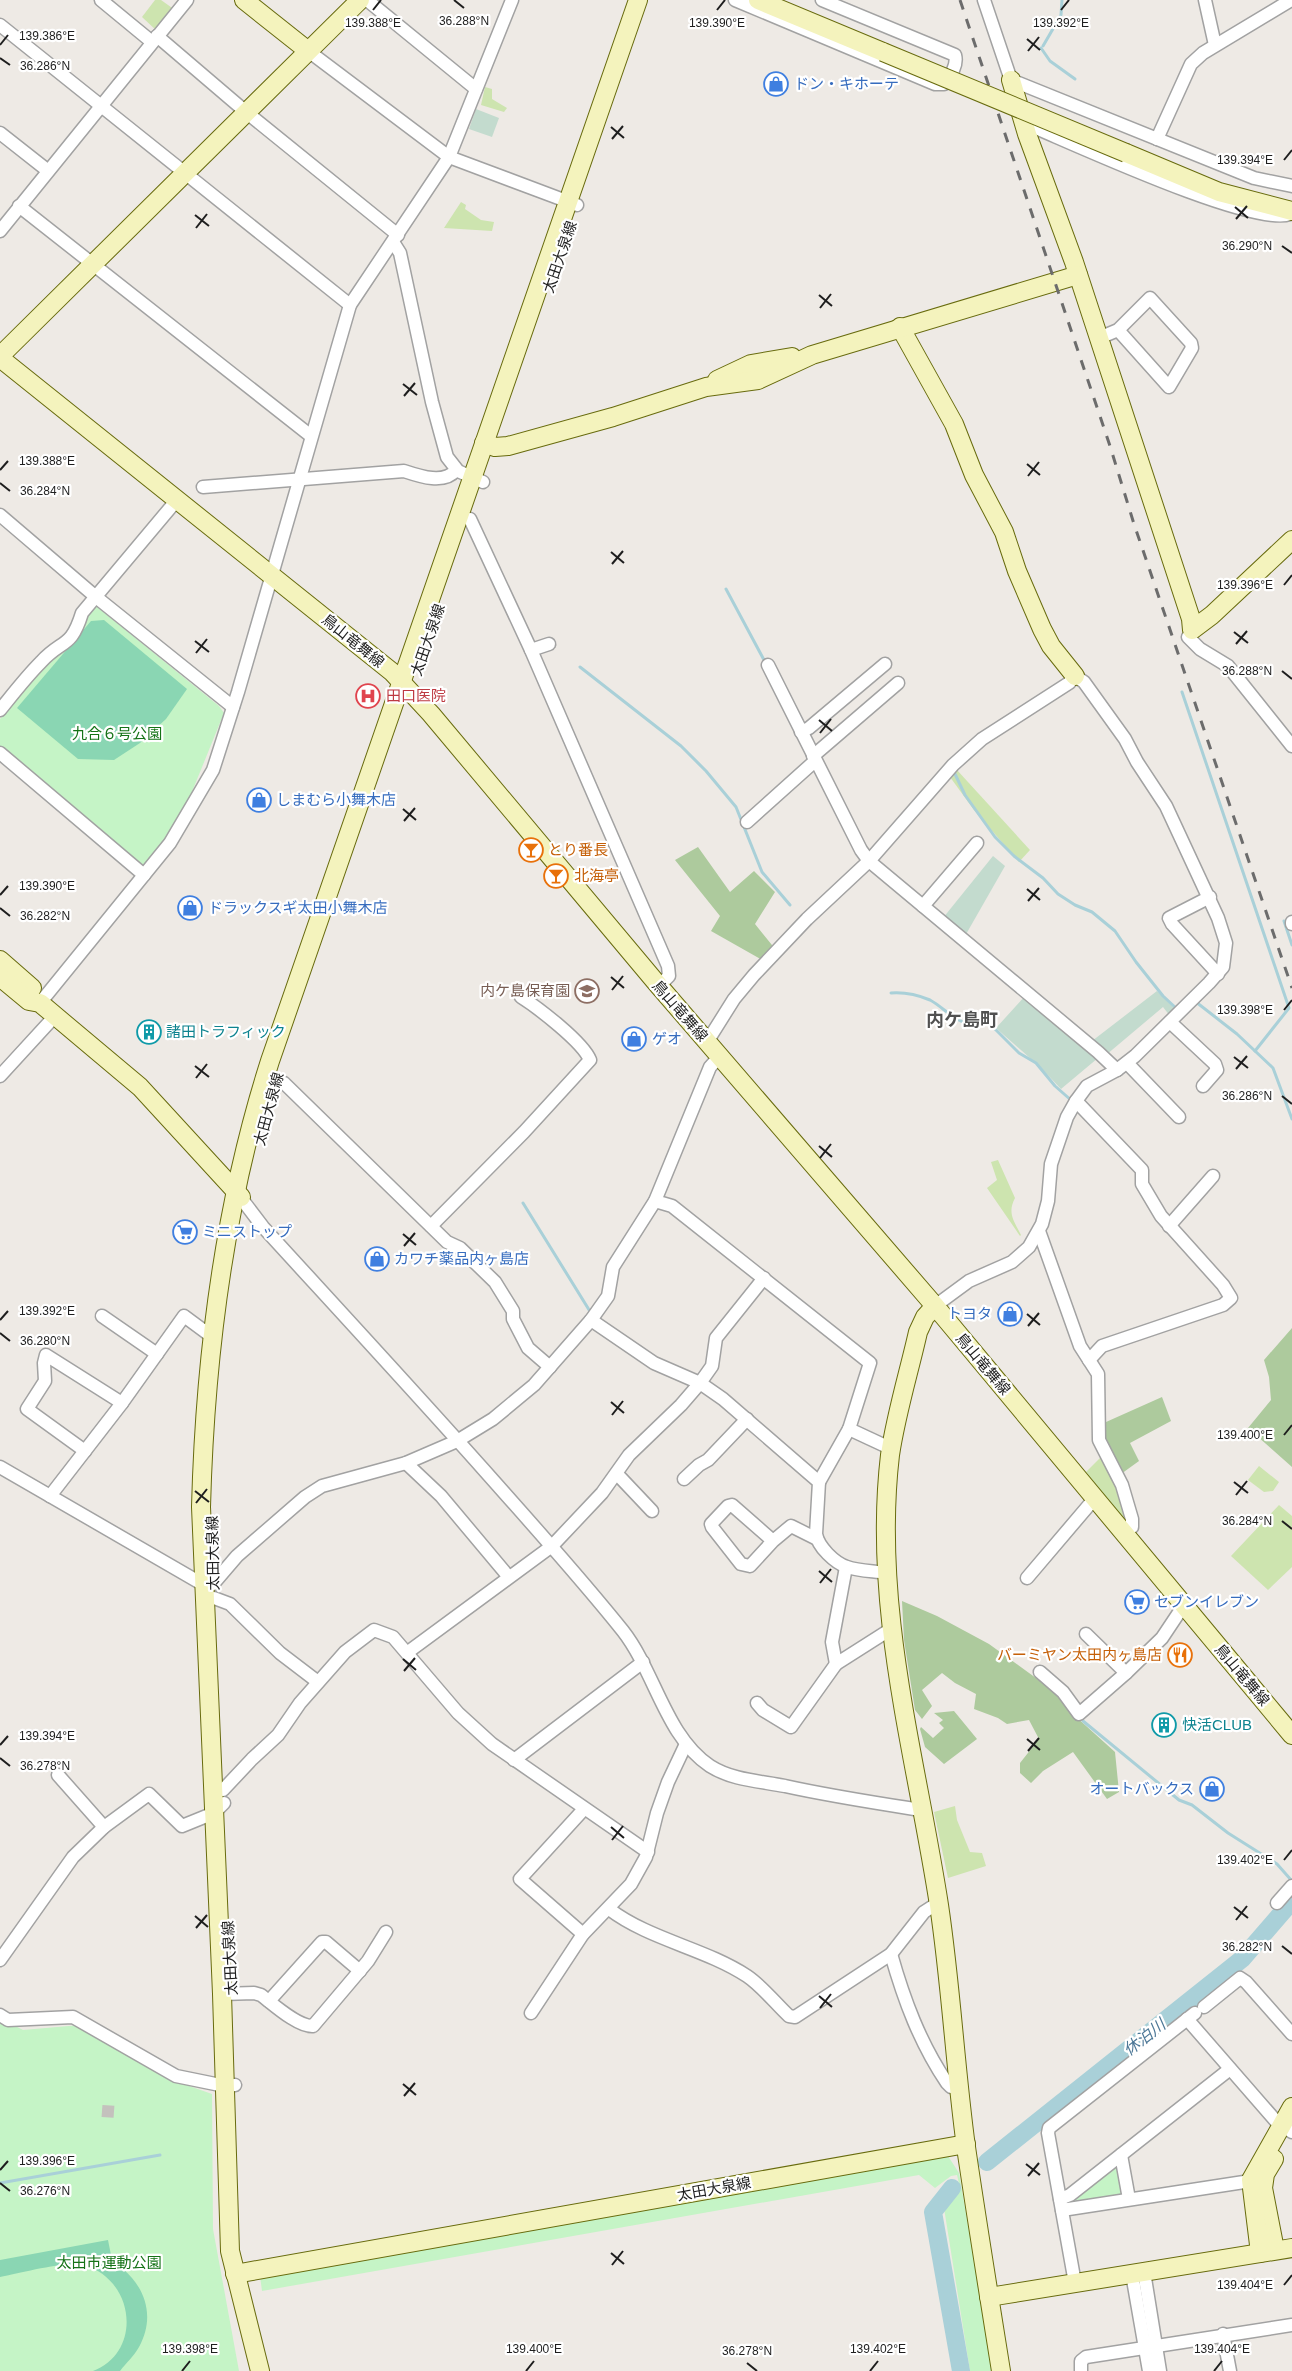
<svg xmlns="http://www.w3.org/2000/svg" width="1292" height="2371" viewBox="0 0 1292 2371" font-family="Arial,'Noto Sans JP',sans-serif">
	<rect width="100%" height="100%" fill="#eeeae5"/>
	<g fill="#cde4af">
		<path d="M155,0H161L175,10L157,31L142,17Z"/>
		<path d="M485,87L492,89V99L507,108L504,112L481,105Z"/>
		<path d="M461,202L466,205L465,209L481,220L494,222L492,231L444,228Z"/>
		<path d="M957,770L1030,850L1019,862L974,810L950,777Z"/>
		<path d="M998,1160L1015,1198C1007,1213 1014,1221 1021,1235L1020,1236L987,1188L997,1180L991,1162Z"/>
		<path d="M1101,1457L1119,1490L1127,1523L1086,1472Z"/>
		<path d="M1259,1466L1279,1482L1273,1491L1264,1492L1248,1480Z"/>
		<path d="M1279,1505L1292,1516V1567L1268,1590L1231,1556Z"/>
		<path d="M955,1806L957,1820L970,1852L982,1853L986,1866L948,1878L934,1812Z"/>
	</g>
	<g fill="#adca9d">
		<path d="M698,847L730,892L754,871L775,892L755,924L776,950L764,961L711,931L720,916L675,860Z"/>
		<path d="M1292,1328V1467L1248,1428L1271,1400L1269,1377L1264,1360Z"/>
		<path d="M1162,1397L1171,1421L1130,1443L1139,1461L1121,1474C1112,1457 1100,1442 1106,1422Z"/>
		<path d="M902,1601L937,1616L989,1644L1051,1689L1074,1715L1115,1752L1119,1792L1107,1799L1073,1752L1043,1771L1031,1783L1020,1773V1763L1039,1739L1029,1720L1007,1724L998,1718L974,1709L976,1694L955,1683L942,1673L922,1690L932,1706L922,1719L915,1710L904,1640Z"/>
		<path d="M954,1711L977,1739L944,1764L925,1747L920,1729L921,1727L933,1738L944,1728L939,1723L943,1720L934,1713Z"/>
	</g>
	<g fill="#c3dbce">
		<path d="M476,109L499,118L492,137L469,129Z"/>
		<path d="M993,856L1005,866L965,936L943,918Z"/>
		<path d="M1157,991L1176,1010L1170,1016L1163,1007L1106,1055L1092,1041Z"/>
		<path d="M1025,996L1098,1058L1061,1089C1041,1066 1018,1048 996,1028Z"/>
	</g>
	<g fill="#c5f4c6">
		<path d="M96,606L219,706L224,713L187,804L170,832L146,864H138L0,748V719Z"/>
		<path d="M0,2018L23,2030L80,2025L175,2081L212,2094L213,2229L239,2371H0Z"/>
		<path d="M948,2156L959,2173L993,2371H970L944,2208L960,2188L957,2175L951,2176L935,2188L919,2175L262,2291L260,2276Z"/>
		<path d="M1114,2166H1119L1124,2192L1121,2195L1071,2204L1070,2201Z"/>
	</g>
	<g fill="#8ad6b3">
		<path d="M104,620L187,689L166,719L140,743L114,760L78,759L17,708L91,621Z"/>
		<path d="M108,2240L111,2255L102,2256C138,2272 160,2309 139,2347C134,2356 126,2363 120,2371H93C144,2351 134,2278 83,2265C64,2261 21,2273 0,2277V2260Z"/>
	</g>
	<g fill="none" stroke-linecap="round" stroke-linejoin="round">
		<g stroke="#a9d0d8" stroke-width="3">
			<path d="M1043,46L1061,15L1062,0"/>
			<path d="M1041,48L1050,61L1075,79"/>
			<path d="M726,589L764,660"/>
			<path d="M580,667L681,746L706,771L736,807L762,872L790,905"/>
			<path d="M1182,692L1289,1008L1255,1051"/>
			<path d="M955,774L965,795L995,837L1014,856L1043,878L1058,894L1075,905L1092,912L1115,931L1136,962L1163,996L1177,1009"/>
			<path d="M1284,921L1292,945"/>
			<path d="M891,993C904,992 918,995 930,1000C947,1009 961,1031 981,1020L991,1025L1019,1053L1036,1063L1055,1086L1072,1101"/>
			<path d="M1196,1002L1237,1034L1273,1068L1292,1119"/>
			<path d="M523,1203L591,1313"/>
			<path d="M1083,1721L1179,1800L1192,1805L1228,1833L1277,1864L1292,1881"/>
			<path d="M0,2183L160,2155"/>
		</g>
		<g stroke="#a9d0d8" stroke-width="18">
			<path d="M987,2162L1242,1959L1292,1901"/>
			<path d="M952,2188L933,2212L961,2371"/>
		</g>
		<path stroke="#c4c1bd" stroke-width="12" stroke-dasharray="12 6" stroke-linecap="butt" d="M102,2111L116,2112"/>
		<g stroke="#a2a2a2" stroke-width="15">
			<g id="street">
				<path d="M101,0L152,42"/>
				<path d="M367,0L476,89"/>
				<path d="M735,0L935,84H944C950,76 958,66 955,55L822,0"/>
				<path d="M984,0L1011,80L1254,178L1292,186"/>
				<path d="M1205,0L1215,45"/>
				<path d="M0,25L350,305"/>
				<path d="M157,36L246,112L398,235"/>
				<path d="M307,50L449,157L577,205"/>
				<path d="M1024,123C1068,141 1254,228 1290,214"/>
				<path d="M0,133L47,170"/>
				<path d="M1157,139L1191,64L1203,53L1291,0"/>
				<path d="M19,206L311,436"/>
				<path d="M0,231L187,0"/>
				<path d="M393,242L400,253L432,402L447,457L458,471L483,482"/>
				<path d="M1099,338L1118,330L1150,298L1191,343L1192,348L1169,387L1118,330"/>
				<path d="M203,487L404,471C419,476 444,485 456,470"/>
				<path d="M0,515L96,597L233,707"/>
				<path d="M470,519L531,650L668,966L669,976L659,986"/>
				<path d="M1188,637L1200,649L1228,666L1292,746"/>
				<path d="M531,650L549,644"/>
				<path d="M768,665L861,850L869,861L1098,1052L1117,1070"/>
				<path d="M0,710C13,694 26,677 41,662C62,639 71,649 82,613L176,501"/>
				<path d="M801,732L809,728L885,664"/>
				<path d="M0,753L144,875"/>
				<path d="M813,756L898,683"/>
				<path d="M747,822L815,761"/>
				<path d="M1210,897L1169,918L1172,924L1218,974"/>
				<path d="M923,906L977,843"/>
				<path d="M1292,922V924"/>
				<path d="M40,1003L170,843L213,770L238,692L350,305L449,157L512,0"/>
				<path d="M1170,1022L1215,1064L1217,1070L1203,1086"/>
				<path d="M707,1042L734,999L754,975L807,919L869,861L953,765L982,739L1069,683L1075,676L1084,682L1125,739L1137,762L1166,806L1218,918L1226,943L1223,967L1209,983L1135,1056L1117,1070L1087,1086L1076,1101L1067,1117L1051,1164L1048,1201L1042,1224L1029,1247L1012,1262L969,1281L935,1306"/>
				<path d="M1127,1063L1179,1117"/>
				<path d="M0,1076L55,1016"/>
				<path d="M266,1076L284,1083L447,1242L460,1248L495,1282L513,1311V1319L528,1348L550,1367"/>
				<path d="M1076,1101L1142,1170V1184L1161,1216L1223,1285L1231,1298L1223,1305L1102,1346L1089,1360"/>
				<path d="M655,1201L672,1206L870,1363L849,1429L892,1449"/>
				<path d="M244,1202L263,1227C337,1308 411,1388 484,1470C531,1523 579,1576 623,1631C655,1672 666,1737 710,1766C732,1780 759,1781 785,1786C830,1796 876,1803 921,1810"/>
				<path d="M431,1226L524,1132L590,1060C583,1042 537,1007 521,997"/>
				<path d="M1169,1226L1213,1176"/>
				<path d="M1039,1231L1080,1346L1098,1374L1099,1440L1122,1485L1132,1519V1527L1124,1533"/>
				<path d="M102,1316L157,1354"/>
				<path d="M591,1320L654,1363L700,1383L723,1399L819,1482L816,1534C818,1547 835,1563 847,1567C859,1571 874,1571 886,1573"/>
				<path d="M85,1451L27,1409L45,1381L44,1363L46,1355L122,1403"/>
				<path d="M406,1463L441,1496L508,1576"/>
				<path d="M0,1467L204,1585"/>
				<path d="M617,1474L652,1511"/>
				<path d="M684,1479L699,1465L708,1460L747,1419"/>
				<path d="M819,1482L849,1429"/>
				<path d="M50,1496L122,1403L184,1316L211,1336"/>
				<path d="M773,1541L732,1505L728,1506L711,1524L712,1527L741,1564L750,1566L773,1541L791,1526L817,1539"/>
				<path d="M846,1567L832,1642L836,1664L891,1629"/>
				<path d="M1027,1578L1095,1498"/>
				<path d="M213,1584L237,1556L305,1497L322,1486L406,1463L457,1441L493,1419L534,1385L591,1320L608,1296L613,1267L655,1201L710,1067L719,1057"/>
				<path d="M214,1598L230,1604L280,1653L318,1682"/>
				<path d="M1086,1634L1126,1673L1162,1638L1184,1605"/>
				<path d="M408,1652L552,1546L602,1493L629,1455L681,1405L700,1383L712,1366L716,1338L764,1278"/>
				<path d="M1040,1672L1063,1692L1079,1714L1126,1673"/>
				<path d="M757,1703L763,1710L791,1727L836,1664"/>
				<path d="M514,1760L643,1662"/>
				<path d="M58,1775L104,1827"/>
				<path d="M223,1790L252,1759L278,1735L300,1703L345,1652L374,1630L393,1637L458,1713L492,1744L648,1852"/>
				<path d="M1277,1903L1292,1886"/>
				<path d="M609,1909C650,1940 704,1948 747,1976C762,1986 776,2004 789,2016L795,2017L891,1954L924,1912L938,1903"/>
				<path d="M583,1934L520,1879L584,1809"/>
				<path d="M891,1954C904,2000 920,2043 947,2083L951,2087H960"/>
				<path d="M0,1960L73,1857L104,1827L149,1794L182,1826L214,1813L224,1803"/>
				<path d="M222,1994L254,1993L261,1995C273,2004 298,2027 313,2026L368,1961L386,1932"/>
				<path d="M269,2001L322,1942H326L360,1971"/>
				<path d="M1204,2007L1240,1978L1246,1982L1292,2034"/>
				<path d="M531,2013L583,1934L631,1884L646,1857L657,1813L668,1782L685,1746"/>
				<path d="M0,2015L8,2020L73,2017L176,2076L225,2086L235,2085"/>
				<path d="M1187,2019L1275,2120L1292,2132"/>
				<path d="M1121,2155L1129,2199"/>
				<path d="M1060,2199L1070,2195L1230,2069"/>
				<path d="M1062,2210L1257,2180"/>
				<path d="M1144,2272L1160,2371"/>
				<path d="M1132,2274L1149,2371"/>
				<path d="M1075,2283L1048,2133L1049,2128L1195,2013"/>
				<path d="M1223,2334L1230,2371"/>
				<path d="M1081,2371V2361L1086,2357L1292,2325"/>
			</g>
		</g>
		<g stroke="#686b0e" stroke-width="20">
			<g id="secondary">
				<path d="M244,0L307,50"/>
				<path d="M758,0L883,52"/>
				<path d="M1011,80L1027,134L1074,262L1191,619L1192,630L1212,615L1292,540"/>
				<path d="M1126,153L1219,192L1292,211"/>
				<path d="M900,327L954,424L974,475L1004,532L1017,571L1042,629L1051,646L1075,676"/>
				<path d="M0,356L360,0"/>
				<path d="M0,358L392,672L431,714L659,986L935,1306L1292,1735"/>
				<path d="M717,380L751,364L792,357"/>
				<path d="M484,443L495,447L508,446L613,417L706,387L758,380L812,355L1078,275"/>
				<path d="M0,960L32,988"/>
				<path d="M0,977L29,1001L40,1003L140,1087L241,1197"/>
				<path d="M935,1306L925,1317L918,1332C909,1372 896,1414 890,1455C872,1608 916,1756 939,1905C951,1985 955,2066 966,2147C977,2222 989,2296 1001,2371"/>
				<path d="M1274,2159L1265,2174L1263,2188L1275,2250"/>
				<path d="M1260,2253L1251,2180L1292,2107"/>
				<path d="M235,2274L966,2144"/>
				<path d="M989,2297L1292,2248"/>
				<path d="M260,2371L230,2251L222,1994L201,1507C205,1356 224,1205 270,1061L638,0"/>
			</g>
		</g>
		<use href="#street" stroke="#fff" stroke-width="12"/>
		<use href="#secondary" stroke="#f4f3bd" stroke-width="18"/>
		<path stroke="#6c6c6c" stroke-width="3" stroke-dasharray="10 10" stroke-linecap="butt" d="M960,0L1110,446L1134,524L1292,988"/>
		<g stroke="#686b0e" stroke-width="20" stroke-linecap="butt">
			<path id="secondary-bridge" d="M883,52L1126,153"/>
		</g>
		<use href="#secondary-bridge" stroke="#f4f3bd" stroke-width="18"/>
	</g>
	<path fill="none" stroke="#1e1e1e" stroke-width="2" d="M454,0L464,8M373,10L381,0M717,10L725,0M1061,10L1069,0M1027,39L1040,50M0,45L8,35M1028,51L1039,37M0,58L10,65M611,127L624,138M612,139L623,126M1284,160L1292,150M1235,207L1248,218M195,215L209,226M1236,219L1247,206M196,228L207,214M1282,246L1292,253M819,295L832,306M820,308L831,294M403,384L417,395M404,396L415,383M1027,464L1040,475M0,470L8,461M1028,476L1039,462M0,483L10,491M611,552L624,563M612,564L623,551M1284,585L1292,575M1234,632L1248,643M195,641L209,652M1236,644L1247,631M196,653L207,639M1282,671L1292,679M819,720L832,731M820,733L831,719M403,809L416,820M404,821L415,808M1027,889L1040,900M0,895L8,886M1028,901L1039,888M0,908L10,916M611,977L624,988M612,990L623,976M1284,1010L1292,1000M1234,1057L1248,1068M195,1066L209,1077M1236,1069L1247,1056M196,1078L207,1064M1282,1096L1292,1104M819,1146L832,1157M820,1158L831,1144M403,1234L416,1245M404,1246L415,1233M1027,1314L1040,1325M0,1320L8,1311M1028,1326L1039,1313M0,1333L10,1341M611,1402L624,1413M612,1415L623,1401M1284,1435L1292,1425M1234,1482L1248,1493M195,1491L209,1502M1236,1495L1247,1481M196,1503L207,1489M1282,1521L1292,1529M819,1571L832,1582M820,1583L831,1569M403,1659L416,1670M404,1671L415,1658M1027,1739L1040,1750M0,1745L8,1736M1028,1751L1039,1738M0,1758L10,1766M611,1827L624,1838M612,1840L623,1826M1284,1860L1292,1850M1234,1907L1248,1918M195,1916L208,1927M1236,1920L1247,1906M196,1928L207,1915M1282,1946L1292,1954M819,1996L832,2007M820,2008L831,1994M403,2084L416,2095M404,2096L415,2083M1026,2164L1040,2175M0,2170L8,2161M1028,2176L1039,2163M0,2183L10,2191M611,2253L624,2264M612,2265L623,2251M1284,2285L1292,2275M747,2363L757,2371M182,2371L190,2361M526,2371L534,2361M870,2371L878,2361M1214,2371L1222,2361"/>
	<defs>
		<g id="shop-ring" transform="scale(1.25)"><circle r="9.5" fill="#fff" stroke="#3f7fe0" stroke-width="1.5"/><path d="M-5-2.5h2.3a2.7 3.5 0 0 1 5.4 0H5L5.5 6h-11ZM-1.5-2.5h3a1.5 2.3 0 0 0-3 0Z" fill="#3f7fe0"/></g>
		<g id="hospital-ring" transform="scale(1.25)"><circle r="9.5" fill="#fff" stroke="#e0444e" stroke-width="1.5"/><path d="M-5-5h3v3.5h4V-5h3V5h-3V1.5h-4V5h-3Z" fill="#e0444e"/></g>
		<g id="bar-ring" transform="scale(1.25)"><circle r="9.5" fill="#fff" stroke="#e8710a" stroke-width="1.5"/><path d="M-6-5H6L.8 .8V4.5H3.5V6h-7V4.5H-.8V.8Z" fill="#e8710a"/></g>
		<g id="school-ring" transform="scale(1.25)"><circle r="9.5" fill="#fff" stroke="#8d6e63" stroke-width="1.5"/><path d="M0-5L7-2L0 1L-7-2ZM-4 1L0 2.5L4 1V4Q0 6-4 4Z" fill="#8d6e63"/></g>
		<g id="building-ring" transform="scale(1.25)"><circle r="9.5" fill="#fff" stroke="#0f9aa8" stroke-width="1.5"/><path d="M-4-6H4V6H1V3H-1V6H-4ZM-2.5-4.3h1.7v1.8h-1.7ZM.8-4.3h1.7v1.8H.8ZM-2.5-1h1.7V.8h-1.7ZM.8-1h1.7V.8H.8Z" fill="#0f9aa8"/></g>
		<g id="supermarket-ring" transform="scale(1.25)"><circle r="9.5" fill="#fff" stroke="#3f7fe0" stroke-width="1.5"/><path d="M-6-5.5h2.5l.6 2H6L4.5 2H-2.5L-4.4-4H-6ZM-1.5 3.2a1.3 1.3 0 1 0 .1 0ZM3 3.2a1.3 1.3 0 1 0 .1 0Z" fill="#3f7fe0"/></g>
		<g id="restaurant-ring" transform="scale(1.25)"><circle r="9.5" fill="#fff" stroke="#e8710a" stroke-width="1.5"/><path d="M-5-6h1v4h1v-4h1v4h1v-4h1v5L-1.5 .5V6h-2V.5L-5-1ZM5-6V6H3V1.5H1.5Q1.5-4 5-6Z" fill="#e8710a"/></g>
	</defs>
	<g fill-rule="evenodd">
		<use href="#shop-ring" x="776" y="84"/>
		<use href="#hospital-ring" x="368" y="696"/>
		<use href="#shop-ring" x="259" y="800"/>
		<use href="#bar-ring" x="531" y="850"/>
		<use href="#bar-ring" x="556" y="876"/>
		<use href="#shop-ring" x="190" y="908"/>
		<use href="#school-ring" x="587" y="991"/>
		<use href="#building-ring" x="149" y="1032"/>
		<use href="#shop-ring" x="634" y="1039"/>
		<use href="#supermarket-ring" x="185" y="1232"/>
		<use href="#shop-ring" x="377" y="1259"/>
		<use href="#shop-ring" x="1010" y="1314"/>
		<use href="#supermarket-ring" x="1137" y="1602"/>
		<use href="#restaurant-ring" x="1180" y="1655"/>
		<use href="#building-ring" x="1164" y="1725"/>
		<use href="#shop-ring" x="1212" y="1789"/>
	</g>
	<g text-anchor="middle" stroke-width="4.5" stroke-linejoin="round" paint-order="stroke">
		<g font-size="15" fill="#366cbe" stroke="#fff" text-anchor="start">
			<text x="794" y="89">ドン・キホーテ</text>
			<text x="276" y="805">しまむら小舞木店</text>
			<text x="208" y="913">ドラックスギ太田小舞木店</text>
			<text x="652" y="1044">ゲオ</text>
			<text x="202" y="1237">ミニストップ</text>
			<text x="394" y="1264">カワチ薬品内ヶ島店</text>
			<text x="992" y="1319" text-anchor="end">トヨタ</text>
			<text x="1154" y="1607">セブンイレブン</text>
			<text x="1194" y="1794" text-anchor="end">オートバックス</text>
		</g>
		<g font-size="15" fill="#1e1e1e" stroke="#fff">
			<text transform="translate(560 257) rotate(-71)" y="5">太田大泉線</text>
			<text transform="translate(428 640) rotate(-71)" y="5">太田大泉線</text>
			<text transform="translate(353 641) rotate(39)" y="5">鳥山竜舞線</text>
			<text transform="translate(680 1011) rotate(49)" y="5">鳥山竜舞線</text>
			<text transform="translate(269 1109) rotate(-75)" y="5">太田大泉線</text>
			<text transform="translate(983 1364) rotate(50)" y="5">鳥山竜舞線</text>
			<text transform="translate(213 1553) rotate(-91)" y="5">太田大泉線</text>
			<text transform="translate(1242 1675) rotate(50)" y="5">鳥山竜舞線</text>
			<text transform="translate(230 1958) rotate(-93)" y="5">太田大泉線</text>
			<text transform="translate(714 2189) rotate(-10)" y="5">太田大泉線</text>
		</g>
		<g font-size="15" fill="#be3a42" stroke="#fff" text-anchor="start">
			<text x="386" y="701">田口医院</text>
		</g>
		<g font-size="15" fill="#157317" stroke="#fff">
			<text x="117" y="739">九合６号公園</text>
			<text x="109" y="2268">太田市運動公園</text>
		</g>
		<g font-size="15" fill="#c56008" stroke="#fff" text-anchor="start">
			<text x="548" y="855">とり番長</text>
			<text x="574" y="881">北海亭</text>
			<text x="1162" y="1660" text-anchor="end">バーミヤン太田内ヶ島店</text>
		</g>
		<g font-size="15" fill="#785e54" stroke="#fff" text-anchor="end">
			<text x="570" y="996">内ケ島保育園</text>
		</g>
		<g font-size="15" fill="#0d838f" stroke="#fff" text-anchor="start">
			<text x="166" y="1037">諸田トラフィック</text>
			<text x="1182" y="1730">快活CLUB</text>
		</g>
		<g font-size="16" font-style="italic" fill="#4c7796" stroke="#fff">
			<text transform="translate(1144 2037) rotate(-38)" y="6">休泊川</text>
		</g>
		<g font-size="18" font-weight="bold" fill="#515151" stroke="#fff">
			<text x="962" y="1026">内ケ島町</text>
		</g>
	</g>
	<g font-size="12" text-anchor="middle" fill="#1e1e1e" stroke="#fff" stroke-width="4.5" stroke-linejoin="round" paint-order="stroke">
		<text x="464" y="25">36.288°N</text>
		<text x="373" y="27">139.388°E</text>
		<text x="717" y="27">139.390°E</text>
		<text x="1061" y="27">139.392°E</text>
		<text x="47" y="40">139.386°E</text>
		<text x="45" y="70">36.286°N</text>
		<text x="1245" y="164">139.394°E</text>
		<text x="1247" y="250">36.290°N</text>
		<text x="47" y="465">139.388°E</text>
		<text x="45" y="495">36.284°N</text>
		<text x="1245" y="589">139.396°E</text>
		<text x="1247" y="675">36.288°N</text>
		<text x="47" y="890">139.390°E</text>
		<text x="45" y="920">36.282°N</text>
		<text x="1245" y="1014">139.398°E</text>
		<text x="1247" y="1100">36.286°N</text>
		<text x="47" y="1315">139.392°E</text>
		<text x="45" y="1345">36.280°N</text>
		<text x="1245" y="1439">139.400°E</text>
		<text x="1247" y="1525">36.284°N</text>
		<text x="47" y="1740">139.394°E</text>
		<text x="45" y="1770">36.278°N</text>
		<text x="1245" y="1864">139.402°E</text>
		<text x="1247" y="1951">36.282°N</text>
		<text x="47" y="2165">139.396°E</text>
		<text x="45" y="2195">36.276°N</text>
		<text x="1245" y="2289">139.404°E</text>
		<text x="190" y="2353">139.398°E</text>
		<text x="534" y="2353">139.400°E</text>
		<text x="878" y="2353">139.402°E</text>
		<text x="1222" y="2353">139.404°E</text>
		<text x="747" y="2355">36.278°N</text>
	</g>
</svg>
